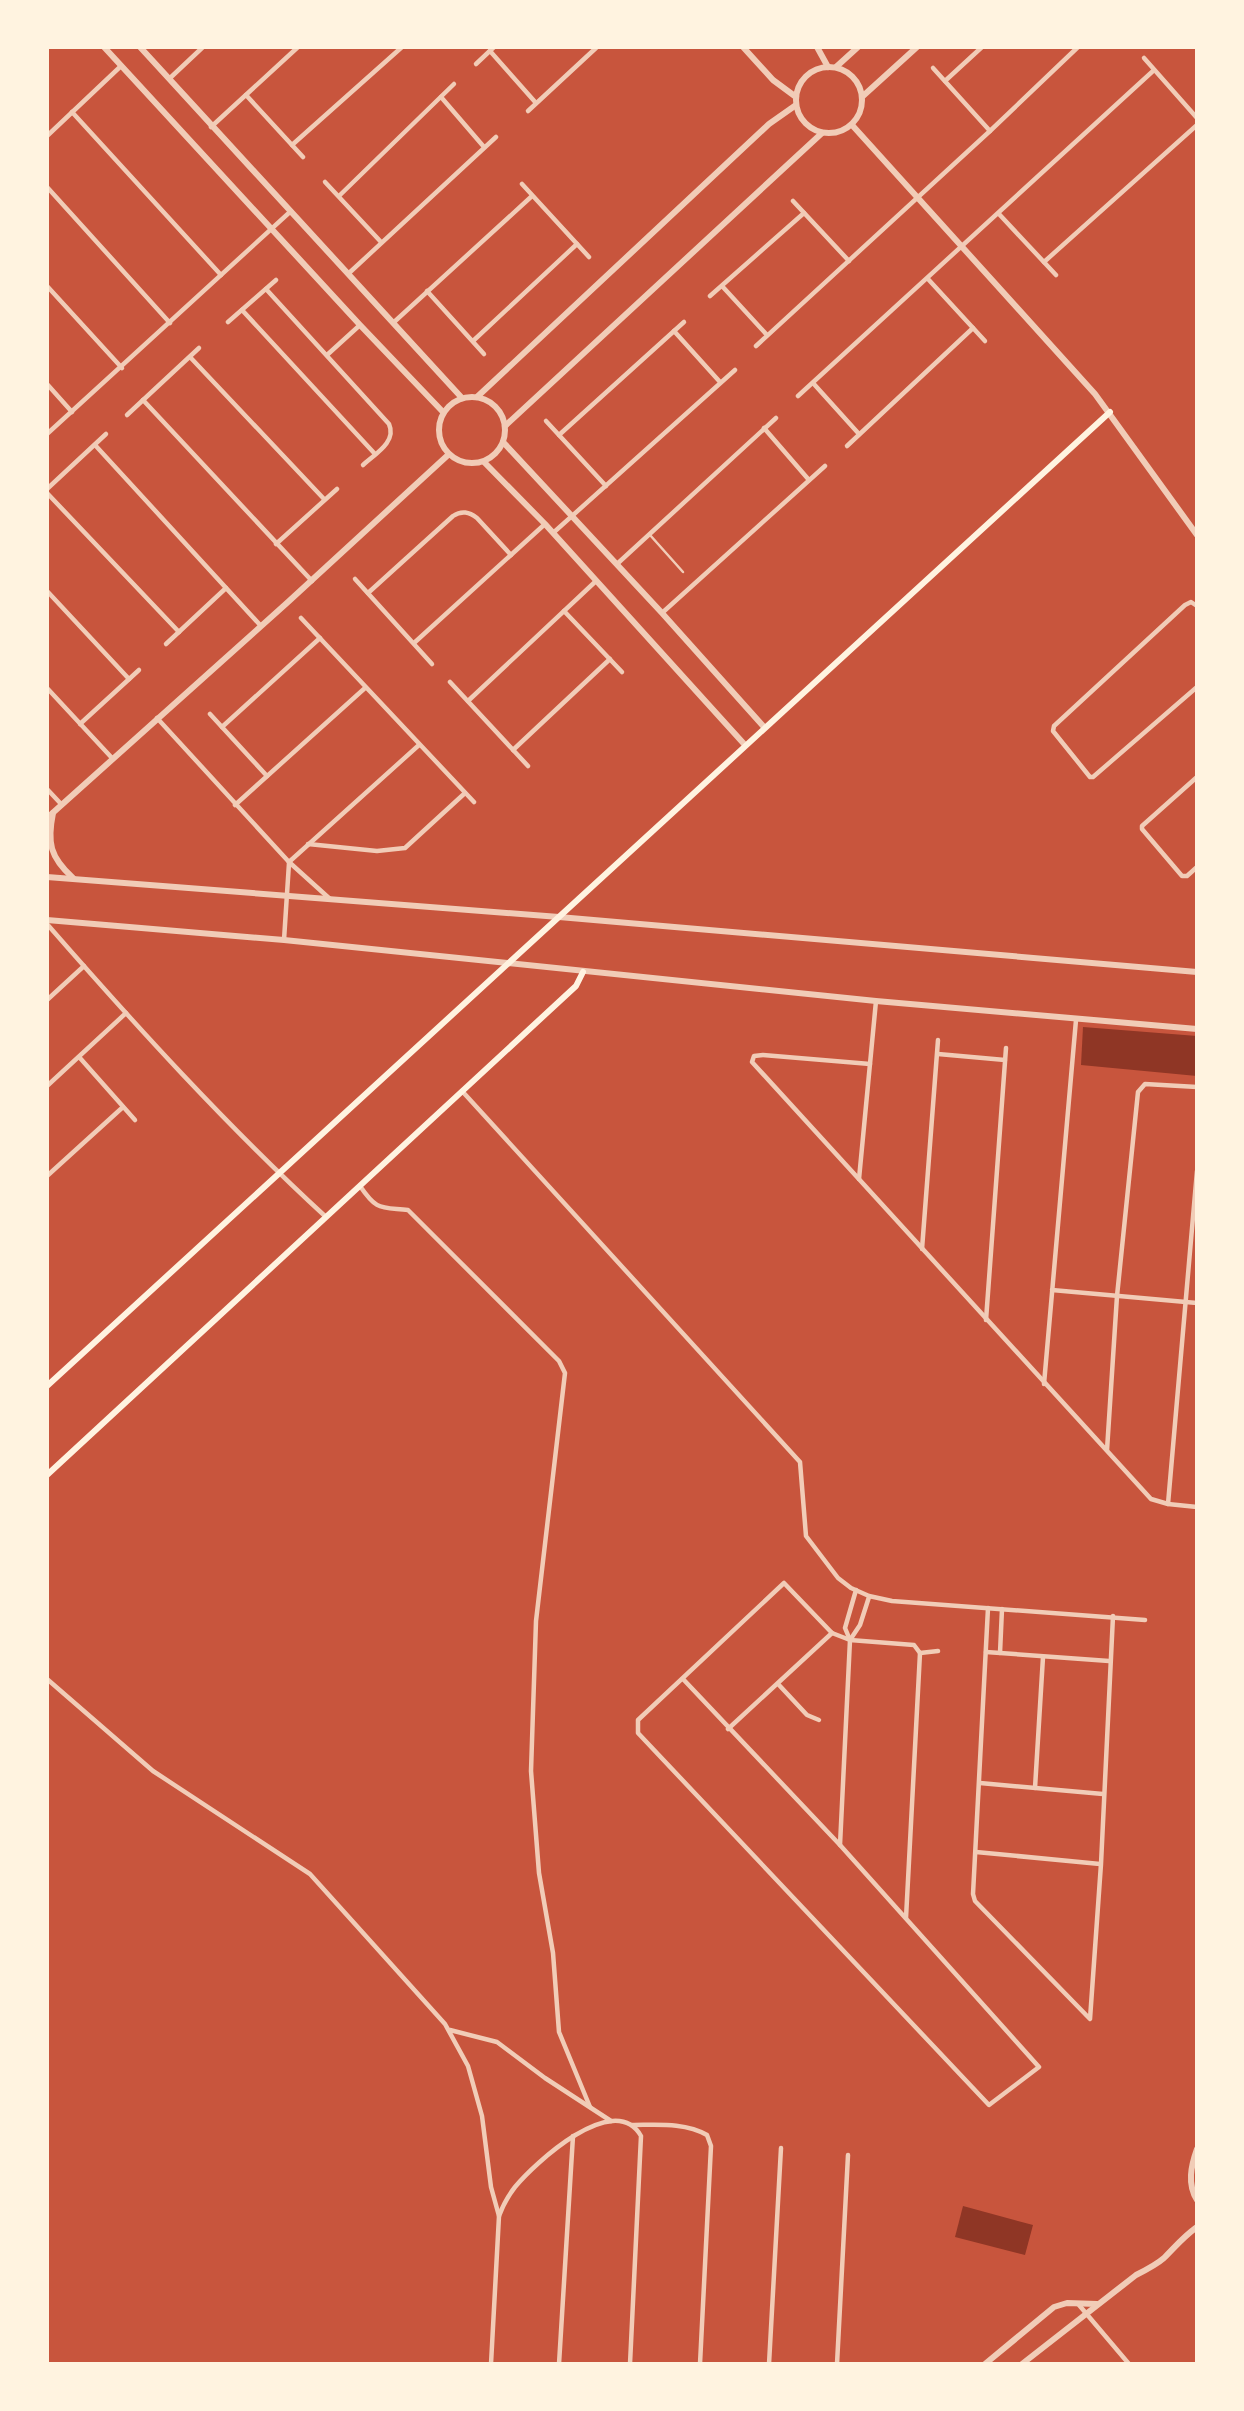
<svg xmlns="http://www.w3.org/2000/svg" width="1244" height="2411" viewBox="0 0 1244 2411" font-family="'Asap Condensed',sans-serif">
	<rect width="100%" height="100%" fill="#c8553d"/>
	<g fill="#8f3625">
		<path d="M1083,1027L1197,1036V1076L1081,1065Z"/>
		<path d="M963,2206L1033,2225L1025,2255L955,2237Z"/>
	</g>
	<g fill="none" stroke-linecap="round" stroke-linejoin="round">
		<path stroke="#f1ccb7" stroke-width="2.5" d="M650,535L683,572"/>
		<g stroke="#f1ccb7" stroke-width="4.5">
			<path d="M490,51L536,103"/>
			<path d="M1144,58L1197,118"/>
			<path d="M476,64L494,47"/>
			<path d="M933,68L990,131"/>
			<path d="M169,79L203,47"/>
			<path d="M945,81L982,47"/>
			<path d="M246,95L303,157"/>
			<path d="M441,97L484,147"/>
			<path d="M528,111L597,47"/>
			<path d="M72,112L221,275"/>
			<path d="M211,127L298,47"/>
			<path d="M47,136L121,66"/>
			<path d="M292,145L402,47"/>
			<path d="M325,182L381,242"/>
			<path d="M522,184L589,257"/>
			<path d="M47,187L170,323"/>
			<path d="M339,196L454,84"/>
			<path d="M793,201L849,261"/>
			<path d="M999,214L1056,275"/>
			<path d="M1044,262L1197,125"/>
			<path d="M348,274L496,137"/>
			<path d="M928,279L985,341"/>
			<path d="M47,286L122,368"/>
			<path d="M722,286L767,335"/>
			<path d="M266,289L389,424C397,442 375,454 363,465"/>
			<path d="M427,291L484,354"/>
			<path d="M710,296L804,213"/>
			<path d="M242,310L375,454"/>
			<path d="M228,322L276,280"/>
			<path d="M393,323L532,196"/>
			<path d="M674,331L720,382"/>
			<path d="M473,341L577,244"/>
			<path d="M756,346L990,131L1078,47"/>
			<path d="M327,355L360,325"/>
			<path d="M190,357L324,499"/>
			<path d="M813,383L859,434"/>
			<path d="M47,384L72,412"/>
			<path d="M798,396L1153,71"/>
			<path d="M143,400L312,581"/>
			<path d="M127,415L199,348"/>
			<path d="M546,421L606,486"/>
			<path d="M764,428L809,480"/>
			<path d="M47,434L291,211"/>
			<path d="M559,435L684,322"/>
			<path d="M95,445L261,626"/>
			<path d="M847,446L973,328"/>
			<path d="M47,489L106,434"/>
			<path d="M47,493L179,632"/>
			<path d="M553,533L735,370"/>
			<path d="M276,544L337,489"/>
			<path d="M617,564L776,418"/>
			<path d="M355,579L432,664"/>
			<path d="M47,591L129,679"/>
			<path d="M368,593L453,516C462,510 469,512 477,518L511,555"/>
			<path d="M1197,606L1191,602L1185,605L1054,726L1053,731L1090,777H1093L1197,687"/>
			<path d="M564,611L622,672"/>
			<path d="M662,613L825,466"/>
			<path d="M301,618L474,802"/>
			<path d="M414,643L545,524"/>
			<path d="M166,644L226,588"/>
			<path d="M450,682L528,766"/>
			<path d="M47,688L112,758"/>
			<path d="M468,701L596,581"/>
			<path d="M210,714L267,776"/>
			<path d="M157,718L289,862L330,899"/>
			<path d="M80,724L139,670"/>
			<path d="M222,727L320,638"/>
			<path d="M513,750L610,659"/>
			<path d="M1197,777L1142,826V829L1182,876H1187L1197,867"/>
			<path d="M47,789L62,805"/>
			<path d="M235,805L365,688"/>
			<path d="M308,844L377,851L405,848L465,793"/>
			<path d="M289,862L419,745"/>
			<path d="M47,924C136,1026 227,1126 326,1217"/>
			<path d="M284,940L289,863"/>
			<path d="M47,1000L84,966"/>
			<path d="M938,1054L1005,1060"/>
			<path d="M80,1058L135,1120"/>
			<path d="M870,1064L763,1055L754,1056L752,1062L1151,1499L1168,1504L1197,1507"/>
			<path d="M47,1086L126,1013"/>
			<path d="M462,1091L800,1462L806,1536L838,1578L851,1588L869,1596L892,1601L1145,1620"/>
			<path d="M47,1176L123,1107"/>
			<path d="M859,1179L876,1001"/>
			<path d="M360,1186C377,1211 380,1207 408,1210L559,1361L565,1373L536,1621L531,1771L539,1873L553,1953L559,2032L590,2107"/>
			<path d="M922,1249L938,1040"/>
			<path d="M1052,1290L1197,1303"/>
			<path d="M986,1320L1006,1048"/>
			<path d="M1044,1384L1076,1020"/>
			<path d="M1107,1450L1117,1296L1138,1092L1145,1084L1197,1087"/>
			<path d="M1168,1504L1197,1171"/>
			<path d="M988,1608L973,1894L975,1901L1090,2019L1101,1864L1113,1616"/>
			<path d="M850,1640L860,1625L869,1597"/>
			<path d="M986,1652L1109,1661"/>
			<path d="M1000,1653L1002,1609"/>
			<path d="M47,1679L153,1771L310,1874L445,2024L468,2066L482,2116L491,2187L499,2216"/>
			<path d="M683,1679L840,1845L850,1640L845,1628L856,1590"/>
			<path d="M779,1685L807,1715L819,1720"/>
			<path d="M728,1729L832,1633"/>
			<path d="M980,1783L1103,1794"/>
			<path d="M1035,1788L1043,1657"/>
			<path d="M840,1845L1039,2067L989,2105L638,1733V1720L784,1583L832,1633L850,1640L914,1645L920,1653L938,1651"/>
			<path d="M976,1852L1100,1864"/>
			<path d="M906,1918L920,1653"/>
			<path d="M450,2030L497,2042L545,2078L611,2121"/>
			<path d="M632,2125C656,2125 685,2122 707,2135L711,2146L700,2364"/>
			<path d="M1079,2305L1129,2364"/>
			<path d="M491,2364L499,2216C503,2205 508,2196 515,2187C534,2164 614,2089 641,2136L630,2364"/>
			<path d="M559,2364L573,2136"/>
			<path d="M769,2364L781,2148"/>
			<path d="M837,2364L848,2155"/>
		</g>
		<g stroke="#f1ccb7" stroke-width="6">
			<path d="M104,47L360,325L443,412"/>
			<path d="M140,47L462,398"/>
			<path d="M743,47L773,80L796,97"/>
			<path d="M817,47L828,67"/>
			<circle cx="829" cy="100" r="33"/>
			<path d="M836,67L858,47"/>
			<path d="M863,96L917,47"/>
			<path d="M852,125L1095,394L1197,535"/>
			<circle cx="472" cy="430" r="33"/>
			<path d="M477,397L769,124L796,105"/>
			<path d="M505,426L822,133"/>
			<path d="M503,442L662,613L764,727"/>
			<path d="M484,462L545,524L745,745"/>
			<path d="M53,813C47,843 50,857 73,878"/>
			<path d="M47,818L288,602L448,455"/>
			<path d="M47,877L559,917L1197,972"/>
			<path d="M47,920L284,940L876,1001L1197,1029"/>
			<path d="M1197,2149C1191,2166 1187,2184 1197,2200"/>
			<path d="M985,2364L1054,2307L1067,2303L1097,2304"/>
			<path d="M1022,2364L1136,2275C1146,2270 1156,2265 1164,2258C1176,2246 1183,2237 1197,2227"/>
		</g>
		<g stroke="#fff3e0" stroke-width="6">
			<path d="M47,1386L1110,412"/>
			<path d="M47,1475L576,986L583,972"/>
		</g>
	</g>
	<rect width="1244" height="2411" fill="none" stroke="#fff3e0" stroke-width="98"/>
</svg>
